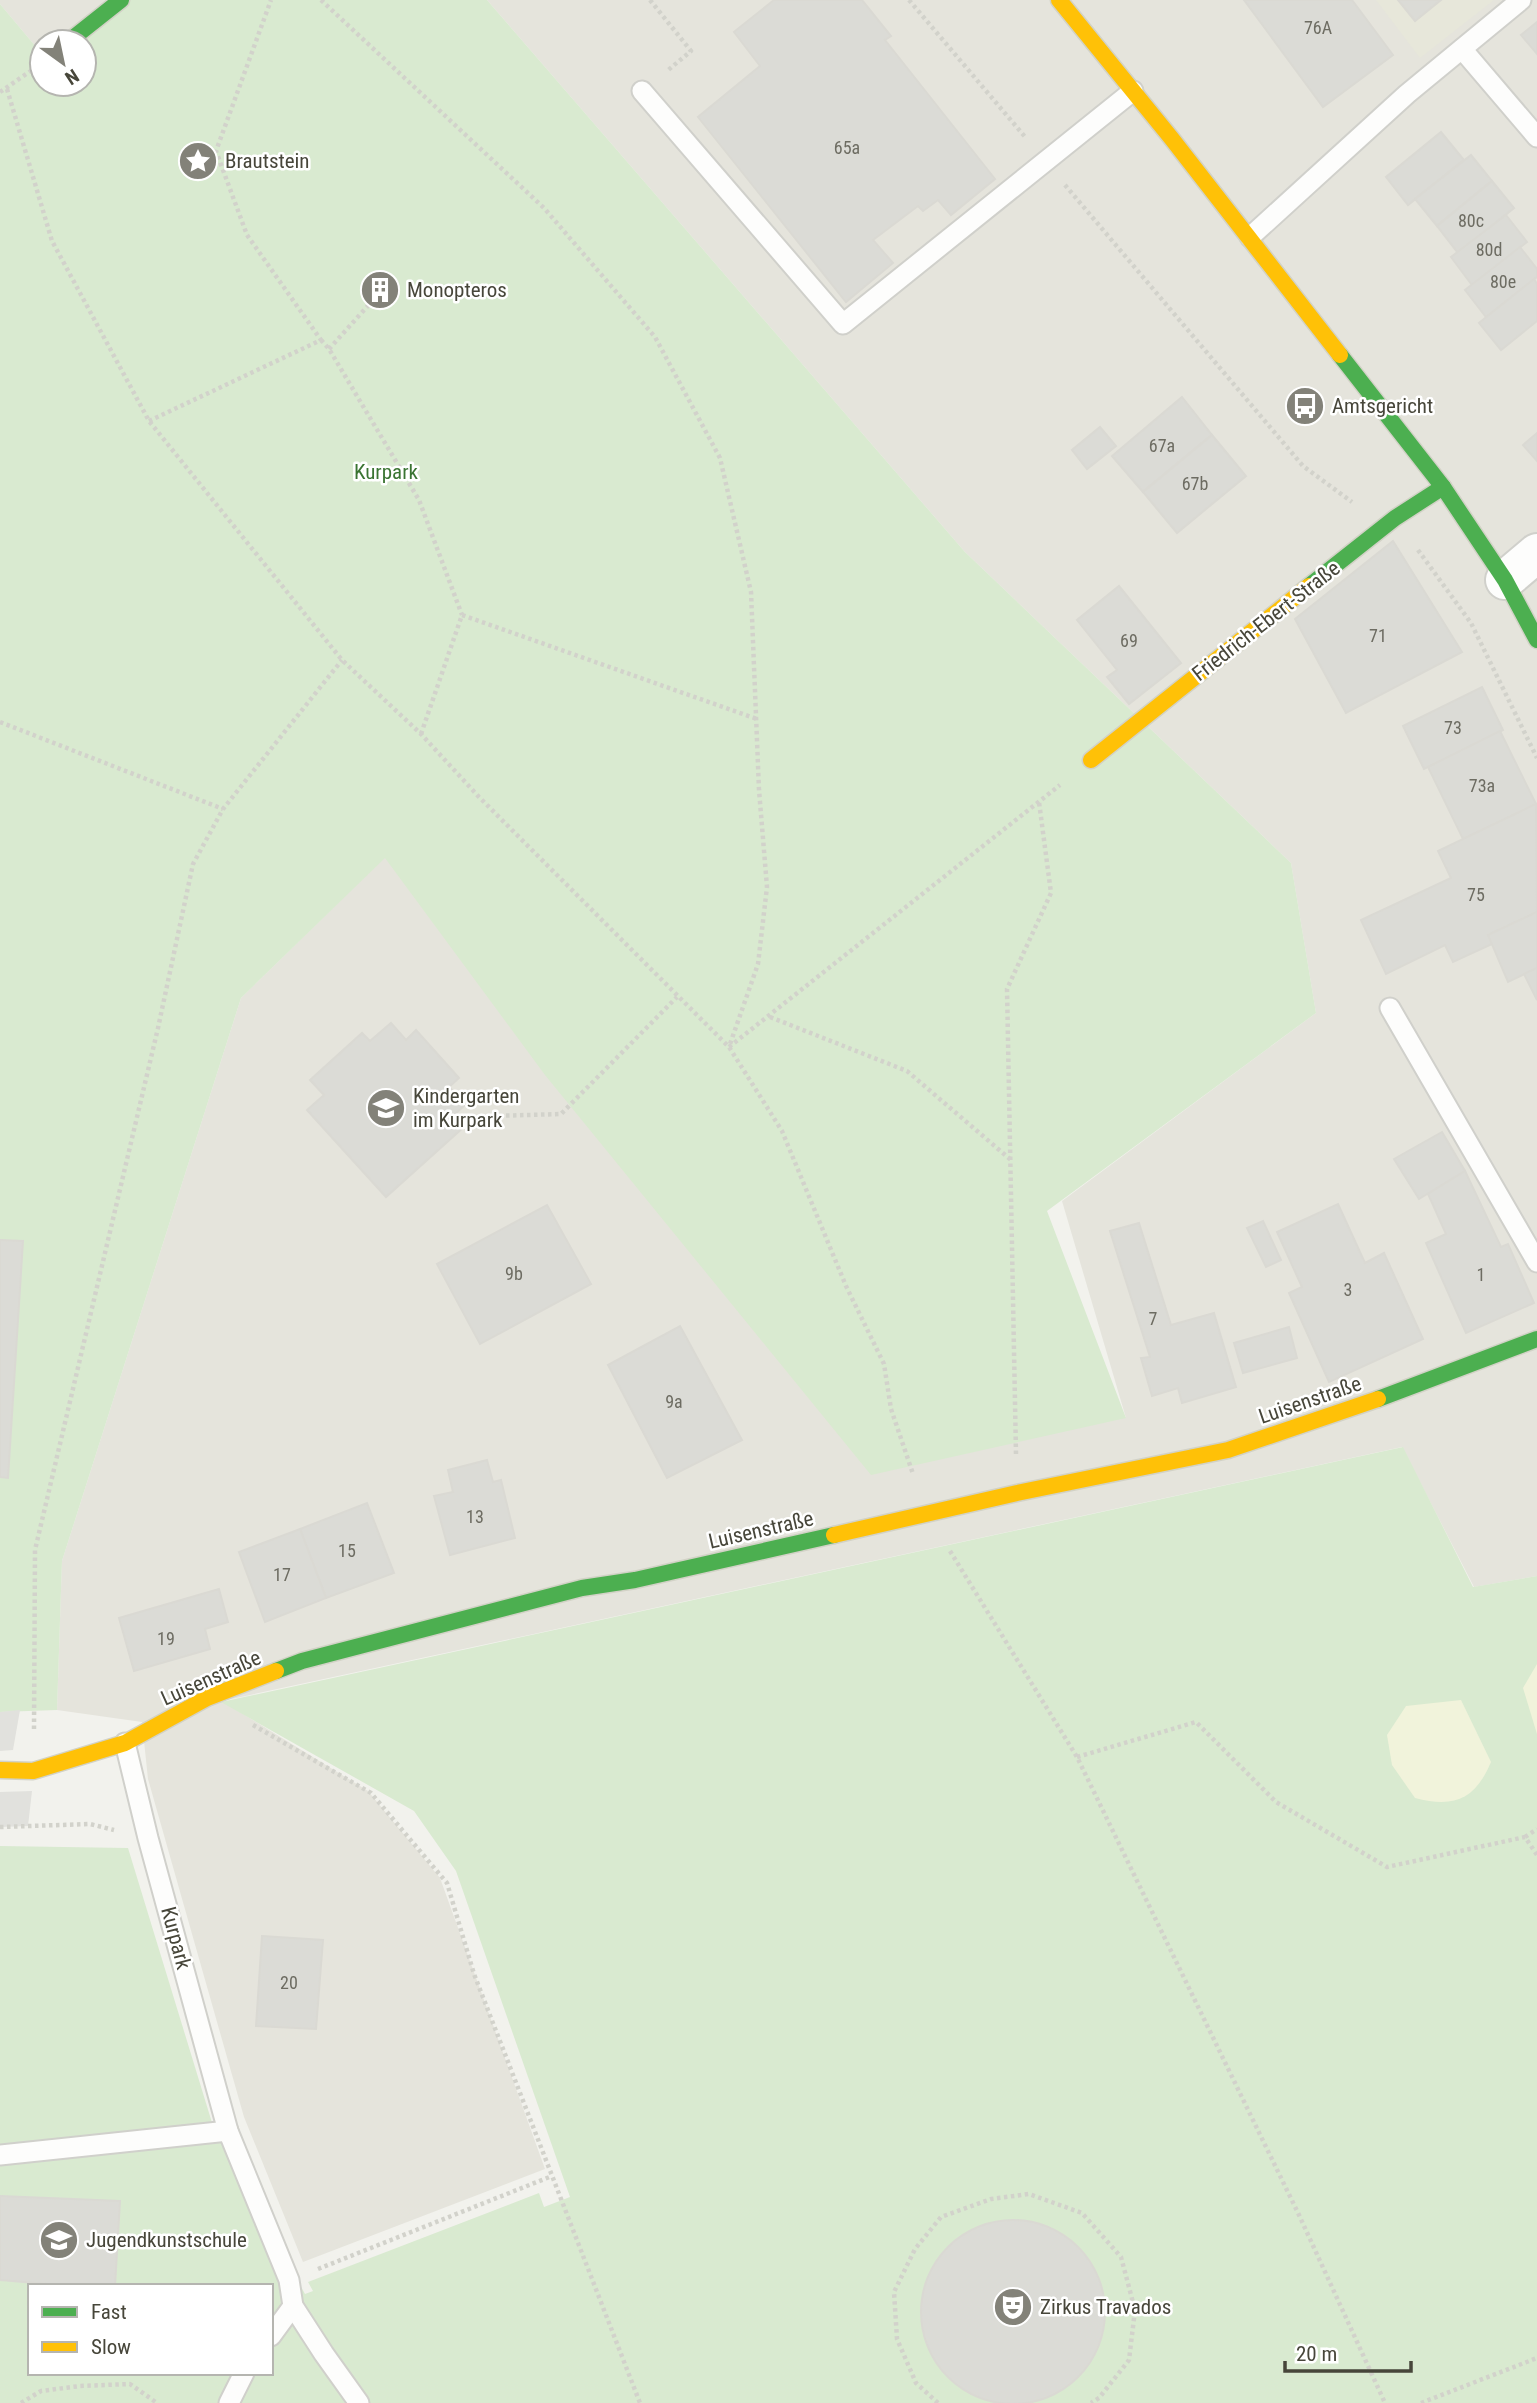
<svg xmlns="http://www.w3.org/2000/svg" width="1537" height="2403" viewBox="0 0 1537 2403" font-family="'Roboto Condensed',sans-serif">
	<rect width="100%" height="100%" fill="#f2f2ed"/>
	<g fill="#e5e4dc">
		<path d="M0,0H121L68,42H42V54L0,4Z"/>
		<path d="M487,0H1537V1576L1474,1587L1402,1447L222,1701L368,1791L440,1878L545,2169L303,2262L244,2117L148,1779L142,1722L57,1710L62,1561L241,998L385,857L1126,1418L1062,1201L1316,1013L1291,863L965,552Z"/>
	</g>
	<path fill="#e7e7da" d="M1376,0H1494L1420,58Z"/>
	<g fill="#d9ead0" fill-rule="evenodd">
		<path d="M121,0H487L965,552L1291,863L1316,1013L1047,1211L1126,1418L871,1475L545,1075L385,858L241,998L62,1561L57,1710L0,1712V4L42,54V84H84V42Z"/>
		<path d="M1403,1447L1473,1587L1537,1576V2403H0V1846L128,1848L213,2126L305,2294L313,2291L308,2282L539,2193L544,2207L570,2197L456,1871L414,1811L221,1702ZM30,2286H271V2373H30Z"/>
	</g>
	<g fill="#f1f3db">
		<path d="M1537,1664V1734L1523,1688Z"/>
		<path d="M1461,1700L1491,1762C1475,1800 1454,1808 1415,1798L1392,1765L1387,1735L1406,1706Z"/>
	</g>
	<g fill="#e1e1dd">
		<path d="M20,1710L13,1750L0,1751V1712Z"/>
		<path d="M32,1791L28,1826L0,1827V1792Z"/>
	</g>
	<g fill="#dbdbd6" stroke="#dad9d3" stroke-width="2">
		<path d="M774,0H862L891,36L885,40L995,179L951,215L938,200L923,211L918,206L873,240L893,263L846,302L698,117L760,66L734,32Z"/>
		<path d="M1244,0H1352L1393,55L1323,107Z"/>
		<path d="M1398,0H1441L1415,21Z"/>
		<path d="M1537,22V54L1521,35Z"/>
		<path d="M1441,132L1464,160L1408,205L1386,177Z"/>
		<path d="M1471,155L1492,181L1437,226L1415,199Z"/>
		<path d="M1492,181L1514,208L1458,253L1437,226Z"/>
		<path d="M1506,215L1527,242L1472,285L1451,257Z"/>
		<path d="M1520,247L1537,269V277L1486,317L1465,290Z"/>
		<path d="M1534,279L1537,284V321L1501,350L1479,323Z"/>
		<circle cx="380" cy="290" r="10"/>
		<path d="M1182,397L1212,435L1143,492L1112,456Z"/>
		<path d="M1100,427L1116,446L1087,469L1072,450Z"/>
		<path d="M1537,433V461L1523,445Z"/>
		<path d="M1212,435L1246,476L1177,533L1143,492Z"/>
		<path d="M1393,541L1462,652L1346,713L1295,619Z"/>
		<path d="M1119,586L1181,663L1129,704L1107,677L1117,670L1077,620Z"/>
		<path d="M1482,687L1503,730L1424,769L1403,726Z"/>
		<path d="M1500,731L1536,804L1463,839L1428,767Z"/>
		<path d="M1536,804L1537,912L1488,935L1492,944L1453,962L1445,945L1386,974L1361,920L1451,878L1438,851Z"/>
		<path d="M1537,912V968L1508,982L1488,935Z"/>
		<path d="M1537,968V1000L1524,974Z"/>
		<path d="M391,1023L406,1040L416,1030L459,1078L449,1087L465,1105L454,1115L464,1127L386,1197L307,1110L324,1095L310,1080L362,1033L370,1041Z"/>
		<path d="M1442,1132L1465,1171L1419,1199L1394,1159Z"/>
		<path d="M1465,1171L1501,1247L1508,1244L1534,1303L1466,1333L1426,1243L1446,1234L1428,1194Z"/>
		<path d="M1338,1204L1365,1263L1384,1253L1423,1339L1329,1382L1289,1293L1302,1287L1277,1232Z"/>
		<path d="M547,1205L591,1284L480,1344L437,1264Z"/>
		<path d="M1263,1221L1281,1260L1266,1267L1247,1228Z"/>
		<path d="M1139,1223L1171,1325L1214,1313L1236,1387L1182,1403L1178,1388L1152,1396L1141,1358L1150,1357L1110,1231Z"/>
		<path d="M0,1240L23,1241L8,1478L0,1477Z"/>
		<path d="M680,1326L742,1440L667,1478L608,1365Z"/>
		<path d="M1289,1327L1297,1358L1243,1373L1234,1343Z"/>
		<path d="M487,1460L493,1482L501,1480L515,1538L450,1555L434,1496L453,1492L448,1470Z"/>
		<path d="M367,1503L394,1573L326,1598L300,1529Z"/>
		<path d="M300,1529L326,1598L265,1622L239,1552Z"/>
		<path d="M219,1589L228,1622L205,1629L210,1649L134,1671L119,1618Z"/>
		<path d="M262,1936L323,1940L316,2029L256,2026Z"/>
		<path d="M0,2196L120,2201L115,2286H71L0,2280Z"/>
		<circle cx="1013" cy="2312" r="92"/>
	</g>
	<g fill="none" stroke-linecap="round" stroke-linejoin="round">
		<g stroke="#d0d0cb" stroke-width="23">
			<g id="lane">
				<path d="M1462,49L1537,137"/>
				<path d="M642,91L843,324L1133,91"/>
				<path d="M1250,237L1407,94L1521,0"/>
				<path d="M1390,1008L1537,1262"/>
				<path d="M125,1743L148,1838L228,2131L289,2280L293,2306L324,2354L359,2403"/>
				<path d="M0,2155L228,2131"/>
				<path d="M271,2336L293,2306"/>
				<path d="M229,2403L244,2373"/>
			</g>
		</g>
		<g stroke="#d0d0cb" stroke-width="42">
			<path id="street" d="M1505,580L1537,553"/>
		</g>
		<g stroke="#d2d2c6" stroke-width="19">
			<g id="fast">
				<path d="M68,42L121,0"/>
				<path d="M1340,355L1443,487L1505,580L1537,640"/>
				<path d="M1309,586L1395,518L1443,487"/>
				<path d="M1378,1399L1537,1339"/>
				<path d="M276,1671L302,1661L582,1588L635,1580L834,1535"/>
			</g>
		</g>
		<g stroke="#d2d2c6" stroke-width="19">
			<g id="slow">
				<path d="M1059,0L1172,139L1340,355"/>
				<path d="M1091,760L1309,586"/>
				<path d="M834,1535L1017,1493L1228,1450L1378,1399"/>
				<path d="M0,1770L33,1771L125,1743L207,1698L276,1671"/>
			</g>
		</g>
		<g stroke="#d2d2cb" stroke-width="4.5" stroke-dasharray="3.5 3.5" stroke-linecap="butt">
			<path d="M321,0L544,208L655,337L720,458L751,592L759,790L767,887L758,964L729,1047"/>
			<path d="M650,0L691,51L667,71"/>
			<path d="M909,0L1026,138"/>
			<path d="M7,89L52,241L149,421L342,660L421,734L479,797L729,1047L782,1131L846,1286L884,1364L891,1409L913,1474"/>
			<path d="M0,92L38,66"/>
			<path d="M1065,185L1303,466L1352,502"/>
			<path d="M321,340L329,349L419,500L462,615"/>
			<path d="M329,349L374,299"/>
			<path d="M149,421L321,340L247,235L216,151L271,0"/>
			<path d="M1418,550L1471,623L1537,758"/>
			<path d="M0,722L223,809"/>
			<path d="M421,734L462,615L757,719"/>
			<path d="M770,1017L907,1071L1011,1160"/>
			<path d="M729,1047L1060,785"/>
			<path d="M492,1116L561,1114L677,997"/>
			<path d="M1016,1454L1007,989L1051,893L1039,802"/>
			<path d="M950,1551L1077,1757L1299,2215L1385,2403"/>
			<path d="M253,1725L371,1793L447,1883L474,1974L640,2403"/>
			<path d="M34,1729L35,1550L158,1028L193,864L223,809L342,660"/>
			<path d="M1077,1757L1196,1722L1276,1802L1387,1867L1525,1837L1537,1855"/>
			<path d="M0,1827L90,1824L114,1830"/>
			<path d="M1525,1837L1537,1829"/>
			<path d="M318,2269L552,2176"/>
			<path d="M21,2403L41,2391L80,2386L130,2384L157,2403"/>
			<path d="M938,2403L916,2383L897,2339L894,2292L915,2249L941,2217L991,2199L1029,2194L1082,2213L1121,2257L1135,2310L1129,2360L1099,2398L1091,2403"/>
			<path d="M1421,2403L1537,2358"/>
		</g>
		<use href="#lane" stroke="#fdfdfc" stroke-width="19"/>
		<use href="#street" stroke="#fdfdfc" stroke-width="38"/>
		<use href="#fast" stroke="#4caf50" stroke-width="16"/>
		<use href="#slow" stroke="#ffc107" stroke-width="16"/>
	</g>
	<defs>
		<g id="sight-disc" transform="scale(2.0125)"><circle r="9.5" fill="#838279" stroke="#fff"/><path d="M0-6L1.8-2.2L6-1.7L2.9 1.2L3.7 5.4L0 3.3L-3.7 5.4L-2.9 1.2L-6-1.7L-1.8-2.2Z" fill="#fff"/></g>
		<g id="building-disc" transform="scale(2.0125)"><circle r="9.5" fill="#838279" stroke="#fff"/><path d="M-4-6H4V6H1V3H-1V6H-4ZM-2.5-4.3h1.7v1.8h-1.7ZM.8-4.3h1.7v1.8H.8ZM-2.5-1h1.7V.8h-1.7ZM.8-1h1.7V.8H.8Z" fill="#fff"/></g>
		<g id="bus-disc" transform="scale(2.0125)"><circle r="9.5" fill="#838279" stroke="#fff"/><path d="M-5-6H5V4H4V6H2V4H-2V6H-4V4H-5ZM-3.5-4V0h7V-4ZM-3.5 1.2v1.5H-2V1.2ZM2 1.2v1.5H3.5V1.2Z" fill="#fff"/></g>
		<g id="school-disc" transform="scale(2.0125)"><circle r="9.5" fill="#838279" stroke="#fff"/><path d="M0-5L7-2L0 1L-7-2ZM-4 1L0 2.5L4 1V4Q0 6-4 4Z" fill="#fff"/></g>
		<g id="theatre-disc" transform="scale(2.0125)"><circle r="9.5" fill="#838279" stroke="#fff"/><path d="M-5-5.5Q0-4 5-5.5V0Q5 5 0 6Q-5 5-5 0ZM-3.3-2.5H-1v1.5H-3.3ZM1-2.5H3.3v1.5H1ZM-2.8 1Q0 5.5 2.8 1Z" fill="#fff"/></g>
	</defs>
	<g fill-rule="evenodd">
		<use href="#sight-disc" x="198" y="161"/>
		<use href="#building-disc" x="380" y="290"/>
		<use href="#bus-disc" x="1305" y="406"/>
		<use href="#school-disc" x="386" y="1108"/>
		<use href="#school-disc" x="59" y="2240"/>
		<use href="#theatre-disc" x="1013" y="2307"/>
	</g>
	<g text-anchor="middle" stroke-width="5" stroke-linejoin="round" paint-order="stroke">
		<g font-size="18" fill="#6d6c62">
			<text x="1318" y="34">76A</text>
			<text x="847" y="154">65a</text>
			<text x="1471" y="227">80c</text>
			<text x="1489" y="256">80d</text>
			<text x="1503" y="288">80e</text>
			<text x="1162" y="452">67a</text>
			<text x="1195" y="490">67b</text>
			<text x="1378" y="642">71</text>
			<text x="1129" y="647">69</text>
			<text x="1453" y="734">73</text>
			<text x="1482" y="792">73a</text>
			<text x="1476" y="901">75</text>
			<text x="514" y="1280">9b</text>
			<text x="1481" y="1281">1</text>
			<text x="1348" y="1296">3</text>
			<text x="1153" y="1325">7</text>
			<text x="674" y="1408">9a</text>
			<text x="475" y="1523">13</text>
			<text x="347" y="1557">15</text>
			<text x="282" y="1581">17</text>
			<text x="166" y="1645">19</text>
			<text x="289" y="1989">20</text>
		</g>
		<g font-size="21" fill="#47463a" stroke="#fff" text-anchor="start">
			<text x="225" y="168">Brautstein</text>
			<text x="407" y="297">Monopteros</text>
			<text x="1332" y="413">Amtsgericht</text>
			<text x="413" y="1103">Kindergarten<tspan x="413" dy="24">im Kurpark</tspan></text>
			<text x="86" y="2247">Jugendkunstschule</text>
			<text x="1040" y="2314">Zirkus Travados</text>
		</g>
		<g font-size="21" fill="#3a7432" stroke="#fff">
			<text x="386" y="479">Kurpark</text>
		</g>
		<g font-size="21" fill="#47463a" stroke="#fff">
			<text transform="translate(1266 621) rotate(-38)" y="7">Friedrich-Ebert-Straße</text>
			<text transform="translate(1310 1400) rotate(-19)" y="7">Luisenstraße</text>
			<text transform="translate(761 1530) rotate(-13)" y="7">Luisenstraße</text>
			<text transform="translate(211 1678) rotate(-24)" y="7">Luisenstraße</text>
			<text transform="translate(176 1938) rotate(75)" y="7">Kurpark</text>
		</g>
	</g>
	<rect x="28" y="2284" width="245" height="91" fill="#ffffff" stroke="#b5b5b0" stroke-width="2"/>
	<rect x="42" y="2307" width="35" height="10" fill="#4caf50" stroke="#b5b5b0" stroke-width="2"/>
	<text x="91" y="2319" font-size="21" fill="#47463a">Fast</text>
	<rect x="42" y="2342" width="35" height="10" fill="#ffc107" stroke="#b5b5b0" stroke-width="2"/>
	<text x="91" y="2354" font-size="21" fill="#47463a">Slow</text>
	<g transform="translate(63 63) rotate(147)"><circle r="33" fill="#ffffff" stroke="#b5b5b0" stroke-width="2"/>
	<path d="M0-5L12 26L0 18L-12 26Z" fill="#838279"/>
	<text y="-10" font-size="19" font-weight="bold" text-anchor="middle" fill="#47463a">N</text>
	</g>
	<path d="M1285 2361v10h126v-10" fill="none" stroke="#47463a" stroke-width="3.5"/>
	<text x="1296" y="2361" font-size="21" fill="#47463a" stroke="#ffffff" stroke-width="5" paint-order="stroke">20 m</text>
</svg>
